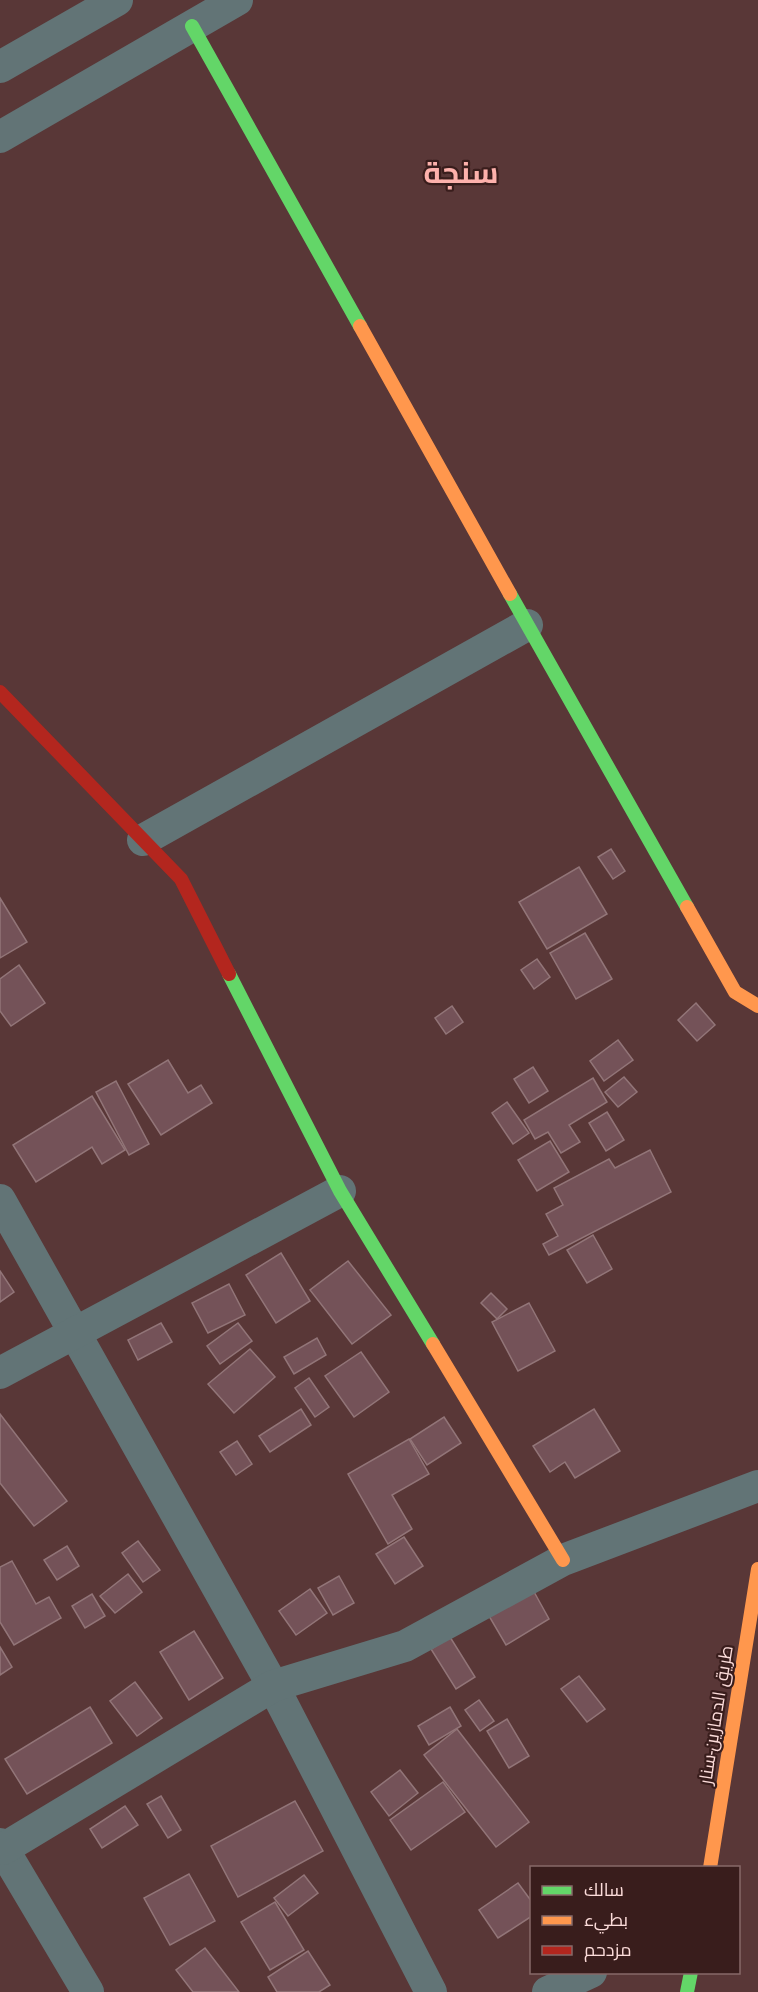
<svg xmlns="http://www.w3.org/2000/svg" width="758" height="1992" viewBox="0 0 758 1992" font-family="Jost,Cairo,sans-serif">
	<rect width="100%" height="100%" fill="#593737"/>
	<g fill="#745258" stroke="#927578" stroke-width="1.5">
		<path d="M611,849L625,871L613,879L598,857Z"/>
		<path d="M579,867L607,914L547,949L519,902Z"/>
		<path d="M0,898L27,942L0,958Z"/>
		<path d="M585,933L612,979L576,999L550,953Z"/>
		<path d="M537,959L550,977L534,989L521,970Z"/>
		<path d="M19,965L45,1003L11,1026L0,1011V979Z"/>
		<path d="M696,1003L715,1025L697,1041L678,1020Z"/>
		<path d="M452,1006L463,1022L446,1034L435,1018Z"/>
		<path d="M618,1040L633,1060L604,1081L590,1061Z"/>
		<path d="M168,1060L188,1093L201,1085L212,1103L161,1135L128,1084Z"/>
		<path d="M533,1067L548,1091L529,1103L514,1079Z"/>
		<path d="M624,1077L637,1092L618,1107L605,1092Z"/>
		<path d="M593,1078L607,1102L569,1125L580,1142L561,1153L548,1132L535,1139L524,1120Z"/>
		<path d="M116,1081L149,1144L129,1155L96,1092Z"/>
		<path d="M92,1096L125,1150L102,1164L92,1147L36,1182L13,1145Z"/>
		<path d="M507,1102L529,1133L513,1144L492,1113Z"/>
		<path d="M607,1112L624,1140L606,1151L589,1123Z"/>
		<path d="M550,1141L569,1172L537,1191L518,1160Z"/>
		<path d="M650,1150L671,1192L549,1255L543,1244L558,1236L546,1214L563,1205L554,1188L609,1159L615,1168Z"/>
		<path d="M593,1235L612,1269L587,1283L567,1250Z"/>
		<path d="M281,1253L310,1301L276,1323L246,1275Z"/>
		<path d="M348,1261L391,1315L352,1344L310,1290Z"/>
		<path d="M0,1271L14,1292L0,1302Z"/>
		<path d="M229,1284L245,1315L208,1333L192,1303Z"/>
		<path d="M491,1293L507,1309L497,1319L481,1303Z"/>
		<path d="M529,1303L555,1351L518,1371L492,1322Z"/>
		<path d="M161,1323L172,1342L138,1360L128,1340Z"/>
		<path d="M238,1323L252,1341L220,1364L207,1346Z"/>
		<path d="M317,1338L326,1355L294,1374L284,1357Z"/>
		<path d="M250,1349L275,1377L234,1413L208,1384Z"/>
		<path d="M361,1352L389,1392L354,1417L325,1376Z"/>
		<path d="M309,1378L329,1407L315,1417L295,1388Z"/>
		<path d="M301,1409L311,1425L270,1452L259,1436Z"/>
		<path d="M594,1409L620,1451L575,1478L565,1462L550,1472L533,1446Z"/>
		<path d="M0,1414L67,1501L34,1526L0,1483Z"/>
		<path d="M444,1417L461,1443L427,1465L410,1439Z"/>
		<path d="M409,1439L429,1474L392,1495L412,1529L388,1544L348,1474Z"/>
		<path d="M237,1441L252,1464L236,1475L220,1452Z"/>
		<path d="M404,1537L423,1566L395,1584L376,1554Z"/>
		<path d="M138,1541L160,1570L143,1582L122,1553Z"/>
		<path d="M67,1546L79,1566L57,1580L44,1560Z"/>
		<path d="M12,1561L36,1604L49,1597L61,1618L14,1645L0,1622V1567Z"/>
		<path d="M128,1574L142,1592L115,1613L100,1596Z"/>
		<path d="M339,1576L354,1603L333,1615L318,1588Z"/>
		<path d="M310,1589L327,1613L296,1635L279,1611Z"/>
		<path d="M533,1590L549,1619L506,1645L489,1616Z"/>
		<path d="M92,1594L105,1616L85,1628L72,1606Z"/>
		<path d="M194,1631L223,1678L189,1700L160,1652Z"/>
		<path d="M450,1637L475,1677L456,1689L431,1649Z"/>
		<path d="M0,1647L12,1667L0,1675Z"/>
		<path d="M579,1676L605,1709L587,1722L561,1689Z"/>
		<path d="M135,1682L162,1718L137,1736L110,1701Z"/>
		<path d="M479,1700L494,1721L480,1731L465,1710Z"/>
		<path d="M90,1707L112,1743L27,1794L5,1759Z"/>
		<path d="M450,1707L461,1726L429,1745L418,1726Z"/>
		<path d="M507,1719L529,1756L509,1768L487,1731Z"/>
		<path d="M457,1729L529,1822L496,1847L424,1755Z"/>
		<path d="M400,1770L418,1793L389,1816L371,1792Z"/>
		<path d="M443,1782L465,1812L411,1850L390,1820Z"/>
		<path d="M161,1796L181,1830L168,1838L147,1804Z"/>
		<path d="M295,1801L323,1851L238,1897L211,1846Z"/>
		<path d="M125,1806L138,1825L102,1848L90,1829Z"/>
		<path d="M189,1874L215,1921L170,1945L144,1898Z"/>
		<path d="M304,1875L318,1893L288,1916L274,1898Z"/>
		<path d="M518,1883L532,1902V1916L498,1938L479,1910Z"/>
		<path d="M275,1902L304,1950L270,1970L241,1922Z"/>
		<path d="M205,1948L239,1992H193L176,1970Z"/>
		<path d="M308,1951L330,1985L319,1992H277L268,1977Z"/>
	</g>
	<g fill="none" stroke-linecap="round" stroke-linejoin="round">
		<g stroke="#627476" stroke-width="32">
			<path d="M0,67L117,0"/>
			<path d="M0,137L237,0"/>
			<path d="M143,840L527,625"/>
			<path d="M0,1200L273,1686L431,1992"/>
			<path d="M0,1373L340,1191"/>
			<path d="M0,1844L88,1992"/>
			<path d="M3,1849L273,1686L405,1646L563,1560L758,1486"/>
			<path d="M548,1992L591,1972"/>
		</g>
		<g stroke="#63d668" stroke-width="14">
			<path d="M192,26L360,326"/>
			<path d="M510,594L687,907"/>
			<path d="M229,974L340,1191L433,1344"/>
			<path d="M687,1992L691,1972"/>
		</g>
		<g stroke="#ff974d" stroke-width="14">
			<path d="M360,326L510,594"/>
			<path d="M687,907L735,992L758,1006"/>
			<path d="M433,1344L563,1560"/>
			<path d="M710,1868L758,1569"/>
		</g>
		<path stroke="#b3261e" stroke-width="14" d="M0,692L181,879L229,974"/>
	</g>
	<g text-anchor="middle" stroke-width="4.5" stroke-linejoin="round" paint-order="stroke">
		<g font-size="18" fill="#fcdcda" stroke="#391d1c">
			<text transform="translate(716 1715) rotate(-81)" y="6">طريق الدمازين-سنار</text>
		</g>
		<g font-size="30" font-weight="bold" fill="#fdb1ac" stroke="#391d1c">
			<text x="461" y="183">سنجة</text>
		</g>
	</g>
	<rect x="530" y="1866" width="210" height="108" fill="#391d1c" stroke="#876968" stroke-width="1.5"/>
	<rect x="542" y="1886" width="30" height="9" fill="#63d668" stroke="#876968" stroke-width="1.5"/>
	<text x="584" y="1896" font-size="18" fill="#fcdcda">سالك</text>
	<rect x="542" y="1916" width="30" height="9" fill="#ff974d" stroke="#876968" stroke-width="1.5"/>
	<text x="584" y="1926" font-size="18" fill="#fcdcda">بطيء</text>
	<rect x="542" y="1946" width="30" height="9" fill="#b3261e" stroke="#876968" stroke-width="1.5"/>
	<text x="584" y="1956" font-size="18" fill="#fcdcda">مزدحم</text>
</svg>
